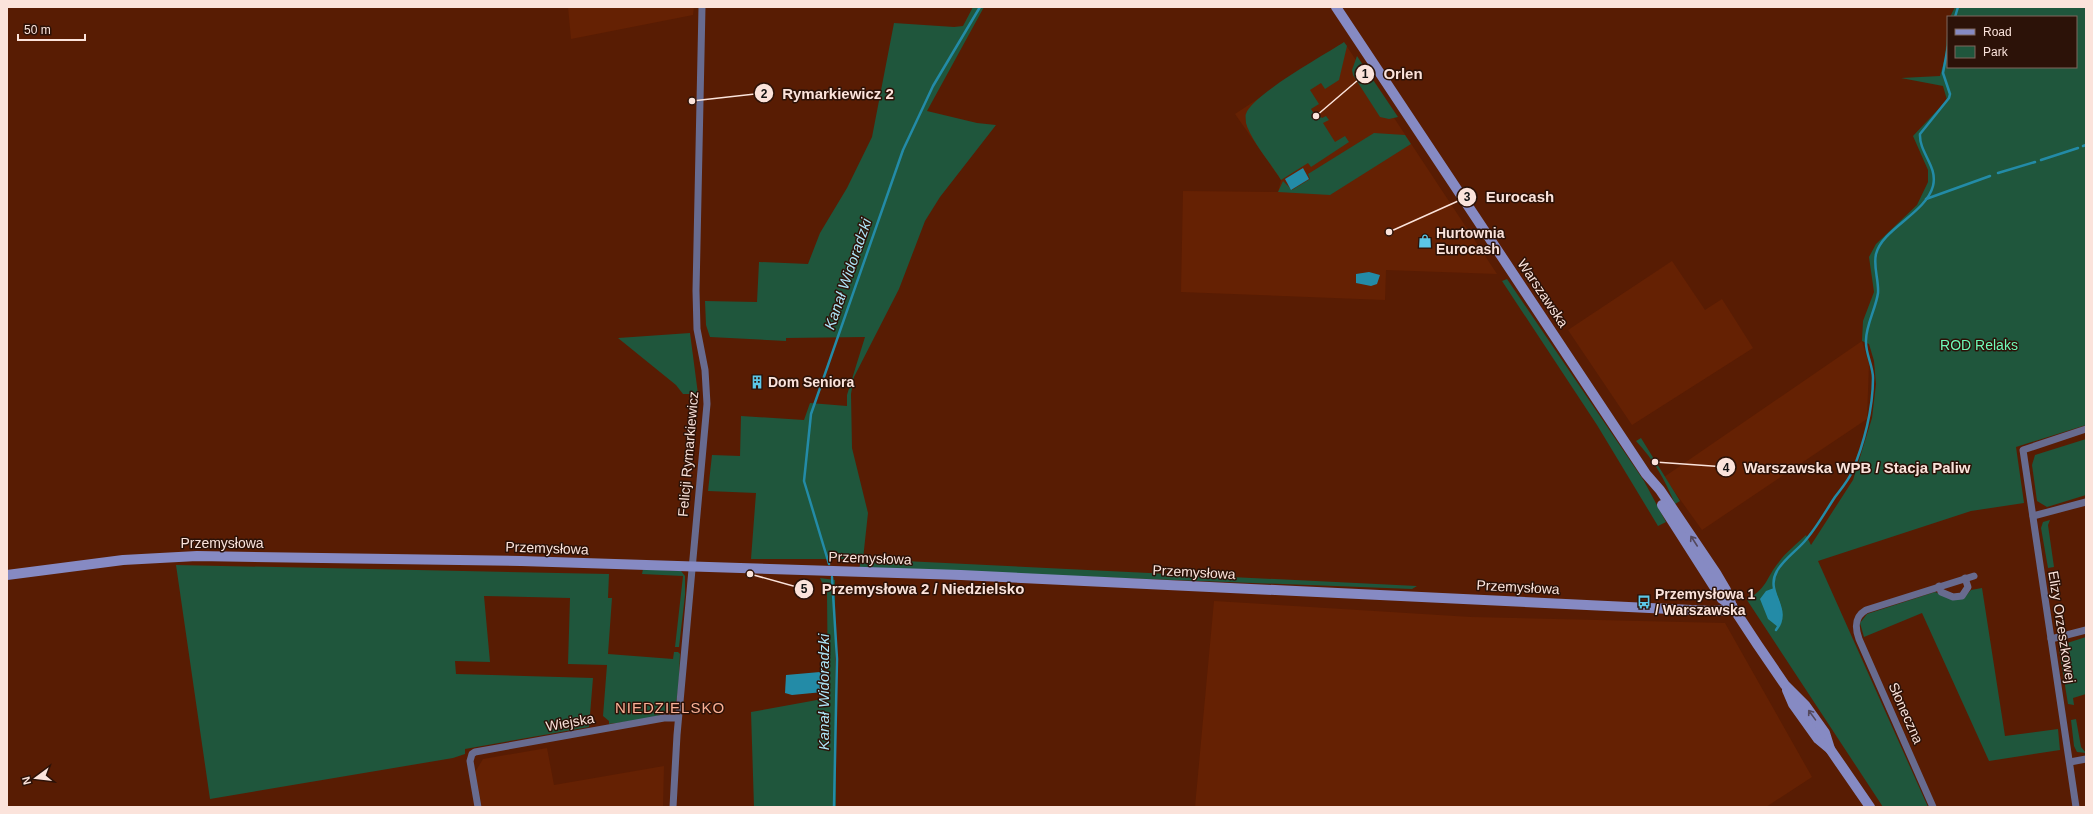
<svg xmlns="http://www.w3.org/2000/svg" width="2093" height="814" viewBox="0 0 2093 814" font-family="Arial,sans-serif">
	<rect width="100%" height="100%" fill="#581c03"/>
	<g fill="#652103">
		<path d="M568,7H694L693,15L571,39Z"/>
		<path d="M1344,42L1497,274L1386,270L1385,300L1181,292L1183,191L1278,192L1281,180L1235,114Z"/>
		<path d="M1672,261L1705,310L1722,299L1753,348L1632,425L1568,330Z"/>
		<path d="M1862,341L1869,364L1867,419L1702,530L1664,477Z"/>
		<path d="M1214,601L1471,617L1725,623L1812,777L1766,807H1195Z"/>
		<path d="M547,748L554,785L664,766L663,807H482L475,772L483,759Z"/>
	</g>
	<g fill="#1f563c">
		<path d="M973,7H984L927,111L977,123L996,125L940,197L925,221L899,289L854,377L851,394L852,448L868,513L863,559L1417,586L1412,589L859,568L862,559H751L756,493L708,491L712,455L740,456L741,416L804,420L810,403L847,406V395L865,337L786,338V341L710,337L706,325L705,301L757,302L759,262L808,264L820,233L847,188L872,137L894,23L954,27L963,26Z"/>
		<path d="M1955,7H2086V425L2016,447L2024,503L1971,511L1818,561L1928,807H1883L1747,600C1769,586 1765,579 1779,562C1786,552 1797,544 1806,535L1811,545L1853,480L1872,418L1876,384L1874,361L1869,344L1862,341L1863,321L1874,292L1869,257L1876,244L1917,205L1928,182V170L1913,136L1947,100L1943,86L1901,78L1940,76L1945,58L1948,23V67H2076V17H1950Z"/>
		<path d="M1344,42L1347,46L1339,80L1325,89L1321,83L1310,90L1319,104L1311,109L1316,117L1319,115L1322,118L1326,116L1329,120L1323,123L1335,142L1345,136L1349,142L1311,167L1308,163L1281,180C1272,165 1250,139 1246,123C1246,121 1245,115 1246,114C1250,96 1326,54 1344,42Z"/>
		<path d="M1357,56L1398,117L1389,119L1380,117L1353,75L1352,70Z"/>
		<path d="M1374,133L1405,135L1411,144L1330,195L1278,192L1283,181L1292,190L1310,179L1308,174Z"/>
		<path d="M1507,279L1644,481L1666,522L1658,526L1597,425L1502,281Z"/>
		<path d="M690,333L698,394H683L676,385L618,338Z"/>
		<path d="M1641,438L1680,501L1675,504C1665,480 1654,460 1636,441Z"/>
		<path d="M2086,439V495L2047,507L2037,501L2032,465L2035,455Z"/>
		<path d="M2050,520L2048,525L2054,567L2048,568L2041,528L2043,522Z"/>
		<path d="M176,565L609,574L608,598H612L608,654L673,659L674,652H678L680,654C679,667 680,696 674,707C667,718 622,722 609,724V721L603,716L607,665L568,664L570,598L484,596L490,662L455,661L456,674L593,678L589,727L465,749V754L453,758L210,799Z"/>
		<path d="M643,569L681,571L685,576V595L679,647H675L683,576L642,574Z"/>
		<path d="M820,578L835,580L836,807H754L751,712L828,698L827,593Z"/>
		<path d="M1982,588L2005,736L2058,729L2060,750L1989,761L1922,613L1864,637L1860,623L1867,614L1935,592L1945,596L1963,599L1971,590Z"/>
		<path d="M2086,637V694L2073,698L2074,705L2068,704L2059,649L2064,644Z"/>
		<path d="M2076,719L2081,747L2086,753L2077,752L2074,746L2071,720Z"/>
	</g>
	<g fill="#238ba7">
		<path d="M1303,168L1309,179L1291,190L1285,179Z"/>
		<path d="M1369,272L1380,275L1377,284L1371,286L1356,283V274Z"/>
		<path d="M1774,588C1779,601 1787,615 1778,627L1768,619L1760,599L1766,591Z"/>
		<path d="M820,672L823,674L824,686L823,692L792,695L785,693L786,675Z"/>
	</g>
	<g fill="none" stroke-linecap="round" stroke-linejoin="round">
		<g stroke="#238ba7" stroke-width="2.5">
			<path d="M1955,17L1958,7"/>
			<path d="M2083,146L2086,145"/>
			<path d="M2041,160L2078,148"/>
			<path d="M1998,173L2035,162"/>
			<path d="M1926,199L1990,176"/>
			<path d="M829,564L804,481L811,414L903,150L933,86L980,7"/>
			<path d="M832,577L837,659L834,807"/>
			<path d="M1776,630C1793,608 1764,593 1777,571C1783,560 1796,551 1804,542C1816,529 1825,512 1835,497C1841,489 1848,481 1852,472C1864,444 1873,409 1873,378C1873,365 1865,353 1866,340C1866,325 1876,308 1878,293C1879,280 1873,267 1876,254C1882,229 1926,213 1933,186C1938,166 1919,153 1920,134L1949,98L1950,94L1943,73L1948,46"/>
		</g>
		<g stroke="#686b8f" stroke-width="7">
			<path d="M2033,516L2086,502"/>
			<path d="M1939,586L1941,592L1953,597L1962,596L1968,587L1965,578"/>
			<path d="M2051,639L2086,630"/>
			<path d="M2070,762L2086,759"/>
			<path d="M478,807L470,761L472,754L475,752L664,718H678"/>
			<path d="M673,807L677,735L707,404L705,370L697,329L696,291L702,7"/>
			<path d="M1933,807L1859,639C1855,628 1854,617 1866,610L1974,576"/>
			<path d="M2076,807L2023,450L2086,429"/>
		</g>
		<g stroke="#868ac3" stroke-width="10">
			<path d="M1336,7L1646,474L1660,490L1716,573L1726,590L1732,606L1757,644L1785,685L1805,705L1825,733L1830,749"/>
			<path d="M1662,505L1722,599L1732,606"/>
			<path d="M7,575L123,560L197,556L521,561L961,575L1712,611L1726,610L1732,606"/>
			<path d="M1787,690L1793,704L1818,739L1830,749L1870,807"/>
		</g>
	</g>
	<defs><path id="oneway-shaft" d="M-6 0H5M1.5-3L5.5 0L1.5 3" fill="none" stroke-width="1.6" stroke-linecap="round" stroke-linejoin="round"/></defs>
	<g stroke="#54485c">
		<use href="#oneway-shaft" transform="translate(1694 541) rotate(-123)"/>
		<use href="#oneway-shaft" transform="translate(1812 715) rotate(-126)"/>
	</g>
	<defs>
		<g id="shop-bare" transform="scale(1.08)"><path d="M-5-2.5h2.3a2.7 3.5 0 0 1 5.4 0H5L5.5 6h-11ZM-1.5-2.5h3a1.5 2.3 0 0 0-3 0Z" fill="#5cc7e7" stroke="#2c1208" stroke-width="2.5" paint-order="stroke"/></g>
		<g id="building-bare" transform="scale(1.08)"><path d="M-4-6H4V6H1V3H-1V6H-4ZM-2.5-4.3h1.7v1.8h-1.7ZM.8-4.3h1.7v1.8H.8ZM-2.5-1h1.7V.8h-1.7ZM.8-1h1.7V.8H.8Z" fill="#5cc7e7" stroke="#2c1208" stroke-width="2.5" paint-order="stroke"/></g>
		<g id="bus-bare" transform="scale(1.08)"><path d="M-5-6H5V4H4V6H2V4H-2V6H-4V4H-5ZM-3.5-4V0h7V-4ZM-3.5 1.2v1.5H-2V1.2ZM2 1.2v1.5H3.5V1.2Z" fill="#5cc7e7" stroke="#2c1208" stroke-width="2.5" paint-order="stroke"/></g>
	</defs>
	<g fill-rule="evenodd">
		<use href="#shop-bare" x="1425" y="241"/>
		<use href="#building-bare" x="757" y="382"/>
		<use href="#bus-bare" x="1644" y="602"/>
	</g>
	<g text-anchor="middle" stroke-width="3" stroke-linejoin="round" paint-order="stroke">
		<g font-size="14" font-weight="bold" fill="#fbe3db" stroke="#2c1208" text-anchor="start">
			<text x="1436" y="238">Hurtownia<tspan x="1436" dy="16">Eurocash</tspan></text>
			<text x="768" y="387">Dom Seniora</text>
			<text x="1655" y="599">Przemysłowa 1<tspan x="1655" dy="16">/ Warszawska</tspan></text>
		</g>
		<g font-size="14" fill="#fbe3db" stroke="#2c1208">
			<text transform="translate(1543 293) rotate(56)" y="5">Warszawska</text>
			<text transform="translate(688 454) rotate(-85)" y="5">Felicji Rymarkiewicz</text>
			<text x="222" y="548">Przemysłowa</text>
			<text transform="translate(547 548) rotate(2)" y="5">Przemysłowa</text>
			<text transform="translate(870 558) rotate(2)" y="5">Przemysłowa</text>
			<text transform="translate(1194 572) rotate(3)" y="5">Przemysłowa</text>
			<text transform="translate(1518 587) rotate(3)" y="5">Przemysłowa</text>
			<text transform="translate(2062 627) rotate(81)" y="5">Elizy Orzeszkowej</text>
			<text transform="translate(1906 713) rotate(66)" y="5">Słoneczna</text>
			<text transform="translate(570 722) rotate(-10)" y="5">Wiejska</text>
		</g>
		<g font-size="14" fill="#70fbb9" stroke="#2c1208">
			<text x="1979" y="350">ROD Relaks</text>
		</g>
		<g font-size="15" font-style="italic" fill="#ade4f7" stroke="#2c1208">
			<text transform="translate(848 274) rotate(-71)" y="5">Kanał Widoradzki</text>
			<text transform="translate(824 692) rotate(-90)" y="5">Kanał Widoradzki</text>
		</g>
		<g font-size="15" letter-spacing="1" fill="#fab096" stroke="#2c1208">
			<text x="670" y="713">NIEDZIELSKO</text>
		</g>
	</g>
	<path fill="none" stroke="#fbe3db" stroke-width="1.5" d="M1316 116L1365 74M692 101L764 93M1389 232L1467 197M1655 462L1726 467M750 574L804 589"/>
	<g fill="#fbe3db" stroke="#2c1208" stroke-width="1.5">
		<circle cx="1316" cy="116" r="4"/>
		<circle cx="692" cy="101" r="4"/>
		<circle cx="1389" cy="232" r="4"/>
		<circle cx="1655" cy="462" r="4"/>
		<circle cx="750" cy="574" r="4"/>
		<circle cx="1365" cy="74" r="10"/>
		<circle cx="764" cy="93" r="10"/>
		<circle cx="1467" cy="197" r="10"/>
		<circle cx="1726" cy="467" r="10"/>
		<circle cx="804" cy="589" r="10"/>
	</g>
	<g font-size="12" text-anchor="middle" font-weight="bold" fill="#111">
		<text x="1365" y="78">1</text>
		<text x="764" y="98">2</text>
		<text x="1467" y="201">3</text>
		<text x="1726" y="472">4</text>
		<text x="804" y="593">5</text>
	</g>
	<g font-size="15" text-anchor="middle" font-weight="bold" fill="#fbe3db" stroke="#2c1208" stroke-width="3" stroke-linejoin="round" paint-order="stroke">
		<text x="1403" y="79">Orlen</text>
		<text x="838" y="99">Rymarkiewicz 2</text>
		<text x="1520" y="202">Eurocash</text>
		<text x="1857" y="473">Warszawska WPB / Stacja Paliw</text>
		<text x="923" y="594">Przemysłowa 2 / Niedzielsko</text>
	</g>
	<rect width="2093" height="814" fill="none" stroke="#fbe3db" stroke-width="16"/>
	<rect x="1947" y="16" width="130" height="52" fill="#2c1208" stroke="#7f665c"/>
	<rect x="1955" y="29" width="20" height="6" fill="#868ac3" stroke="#7f665c"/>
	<text x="1983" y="36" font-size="12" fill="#fbe3db">Road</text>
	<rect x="1955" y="46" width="20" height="12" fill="#1f563c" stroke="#7f665c"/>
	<text x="1983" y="56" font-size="12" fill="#fbe3db">Park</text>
	<g transform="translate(36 778) rotate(255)" stroke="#2c1208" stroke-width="3" paint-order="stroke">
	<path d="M0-3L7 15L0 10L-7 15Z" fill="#fbe3db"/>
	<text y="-6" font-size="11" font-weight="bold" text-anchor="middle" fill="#fbe3db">N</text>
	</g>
	<path d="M18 34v6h67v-6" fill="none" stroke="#fbe3db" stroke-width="2"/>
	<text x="24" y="34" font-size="12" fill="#fbe3db" stroke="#2c1208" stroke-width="3" paint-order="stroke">50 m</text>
</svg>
